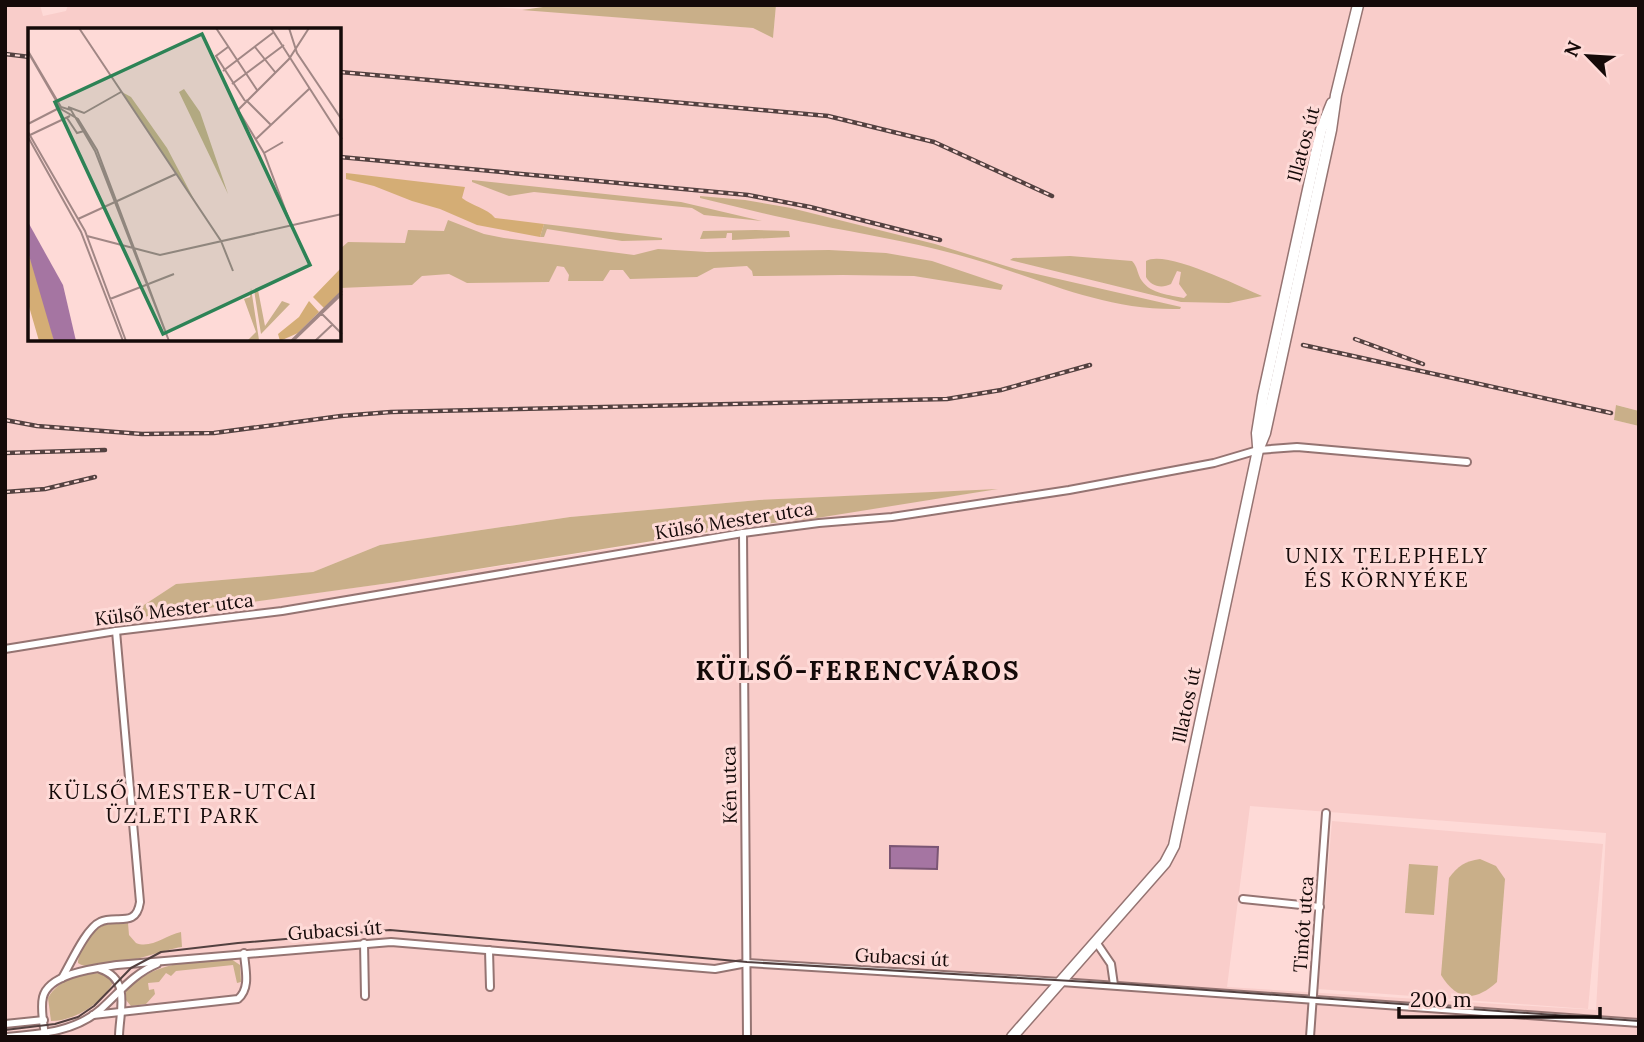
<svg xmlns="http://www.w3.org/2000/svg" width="1644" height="1042" viewBox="0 0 1644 1042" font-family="Lora,serif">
	<rect width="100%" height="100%" fill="#fedad7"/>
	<g fill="#f9cdca" fill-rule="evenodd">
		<path d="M5,5H40L43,16L66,11L68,5H470L753,28L773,38L776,5H1639V411L1617,405L1614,420L1639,426V1037H5ZM30,30H340V340H30ZM990,490L397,582L123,619L176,584L313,572L380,545L570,517L759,500ZM1250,806L1606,833L1596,1010L1227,987Z"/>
		<path d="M1332,821L1603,844L1588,1009L1318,989Z"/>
	</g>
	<g fill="#c9af89">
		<path d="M557,5H776L773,38L753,28L522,10Z"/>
		<path d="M472,180L681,202L762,221L704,215L692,208L534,192L509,196L472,182Z"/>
		<path d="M700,196L745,200L791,208L935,244L1019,270L1181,307L1180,309C1097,311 1032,274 955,254C908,241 861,234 814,224C776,217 738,207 700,198Z"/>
		<path d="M448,220L484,234L504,238L634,255L658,249L707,252L829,250L886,253L932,261L1003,285L1001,290L914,276L843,275L753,276L752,271L747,266L714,268L697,277L630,279L623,270H610L603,281H568L569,275L564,267L557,266L549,282L467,283L449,274L422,276L412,285L340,288V249L348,242L405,243L408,230L444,231Z"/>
		<path d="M544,224L662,238V240L622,241L547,229L544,237H540Z"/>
		<path d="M756,230L789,231L790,237L732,240V233H727L726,238L700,239L703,231Z"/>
		<path d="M1070,256L1132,261C1138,267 1137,274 1142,281C1151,294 1170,295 1184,298L1187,295L1179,284L1181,272L1177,271L1171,284C1161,289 1151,286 1146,277V261C1165,249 1241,287 1262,296L1229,303L1181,302L1010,260L1013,258Z"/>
		<path d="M1616,405L1639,411V426L1614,420Z"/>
		<path d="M998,489L817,518L746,526L397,582L121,620L176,584L313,572L380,545L570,517L759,500Z"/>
		<path d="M1480,859L1496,866L1505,879L1497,982C1475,1002 1457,1001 1441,975L1449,878C1458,866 1465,861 1480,859Z"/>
		<path d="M1409,864L1438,866L1434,915L1405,913Z"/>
		<path d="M128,923L129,935L136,943C151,949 166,935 181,932L182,947C160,950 96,976 78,963C78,951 93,929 104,925C112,923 121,924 128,923Z"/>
		<path d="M231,959L240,965L241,982L237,983L233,965L176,971L171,976L166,973L159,982L148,983L149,990L154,989L155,994L146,1004L131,1006L126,1000V988C164,959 187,963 231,959Z"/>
		<path d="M101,973L114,981C103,1002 76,1021 51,1021L48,998C58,979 82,974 101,973Z"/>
	</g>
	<path fill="#d4ad75" d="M346,173L465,187L462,198C472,206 487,208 495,218L544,224L540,237L477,225L440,209L412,201L374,186L346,179Z"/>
	<path fill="#a575a2" stroke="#7a5574" stroke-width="2" d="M890,846L938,847L937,869L890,868Z"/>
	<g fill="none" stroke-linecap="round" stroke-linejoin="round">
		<g stroke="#957472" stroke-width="10">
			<g id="street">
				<path d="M743,533L747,1037"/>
				<path d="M5,649L116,631L282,611L743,533L819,523L892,517L1069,490L1214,463L1258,450L1297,447L1467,462"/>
				<path d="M1243,899L1320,907"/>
				<path d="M1096,942L1111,964L1114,985"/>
				<path d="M364,943L365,996"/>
				<path d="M489,950L490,987"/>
				<path d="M100,969C132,979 119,1013 119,1037"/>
				<path d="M62,978C70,965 86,928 100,922C116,914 136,929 140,902L116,631"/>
				<path d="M93,1015L238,999C251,988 245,969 244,953"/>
				<path d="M5,1024L44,1020"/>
				<path d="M7,1037C40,1034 75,1032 101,1009C120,992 133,974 157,964"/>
				<path d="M45,1037C44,1025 40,1009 43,997C49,973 97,968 117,965L391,942L715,969L747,963L1061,982L1639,1023"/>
				<path d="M1310,1037L1326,813"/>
			</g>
		</g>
		<g stroke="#957472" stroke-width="13">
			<g id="secondary">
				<path d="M1258,446L1257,433L1263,396L1321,130L1332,103"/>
				<path d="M1012,1037L1165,863L1174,846L1258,450L1265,433L1331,130L1336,95L1358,5"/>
			</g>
		</g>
		<use href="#street" stroke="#fff" stroke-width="6"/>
		<use href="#secondary" stroke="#fff" stroke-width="10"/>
		<path stroke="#534140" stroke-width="2" d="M5,1030L55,1024L78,1017L94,1006L131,968L161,952L238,943L390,930L747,962L1124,984L1639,1021"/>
		<g stroke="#534140" stroke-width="4.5">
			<g id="rail">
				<path d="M5,54L30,57"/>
				<path d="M340,72L828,116L934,142L1052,196"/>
				<path d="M340,157L748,195L810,207L940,240"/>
				<path d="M1355,339L1423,364"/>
				<path d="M1303,345L1611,413"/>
				<path d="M5,420L37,426L142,434L214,433L341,416L391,412L947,399L1001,390L1090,365"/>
				<path d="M5,453L105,450"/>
				<path d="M5,492L45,489L95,477"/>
			</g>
		</g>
		<use href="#rail" stroke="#fedad7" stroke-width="2" stroke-dasharray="5" stroke-linecap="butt"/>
	</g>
	<g text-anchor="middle" stroke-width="6" stroke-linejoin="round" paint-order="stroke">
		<g font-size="19" fill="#150a09" stroke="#fedad7">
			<text transform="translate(1303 144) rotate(-75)" y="7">Illatos út</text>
			<text transform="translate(734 520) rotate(-9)" y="7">Külső Mester utca</text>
			<text transform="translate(174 609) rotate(-7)" y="7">Külső Mester utca</text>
			<text transform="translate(1186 705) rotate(-78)" y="7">Illatos út</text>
			<text transform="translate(729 785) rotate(-91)" y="7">Kén utca</text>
			<text transform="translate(1303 924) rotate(-86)" y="7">Timót utca</text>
			<text transform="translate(335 930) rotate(-4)" y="7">Gubacsi út</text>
			<text transform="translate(902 957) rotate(3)" y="7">Gubacsi út</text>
		</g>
		<g font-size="21" letter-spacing="2" fill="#150a09" stroke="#fedad7">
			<text x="1387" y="563">UNIX TELEPHELY<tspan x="1387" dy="24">ÉS KÖRNYÉKE</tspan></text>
			<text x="183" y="799">KÜLSŐ MESTER-UTCAI<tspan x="183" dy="24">ÜZLETI PARK</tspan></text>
		</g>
		<g font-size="26" font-weight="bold" letter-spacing="2" fill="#150a09" stroke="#fedad7">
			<text x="858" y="680">KÜLSŐ-FERENCVÁROS</text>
		</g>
	</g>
	<g transform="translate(28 28)">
		<rect width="313" height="313" fill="#fedad7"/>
		<path d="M156,61L172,84L200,166L151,64ZM94,64L103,69L139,120L170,179ZM223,260L231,312L232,313L220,312L228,304L216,271L222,269ZM226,262H230L237,298L254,273L262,276L233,306Z" fill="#c9af89"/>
		<path d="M0,224L19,280L26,313H11L0,275ZM313,240V263L296,280L285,269ZM281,273L291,284L270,305L252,313L250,306L271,289Z" fill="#d4ad75"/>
		<path d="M0,194L35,257L48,313H26L0,224Z" fill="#a575a2"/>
		<path fill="none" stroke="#a18785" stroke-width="2" d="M51,0L193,213L205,243M188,0L229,62M243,0L314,111M261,0L269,25L314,92M200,19L188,28L217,73M227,19L247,44M0,23L33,79L43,82L67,123L141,313M0,24L33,81L50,91L69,122L141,313M195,43L246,4M204,56L256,17M218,72L243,97M40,79L56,85L93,64M39,90L49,105L56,103M0,96L33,79M0,104L57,203L98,313M2,107L42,88M0,109L53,204L95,313M228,111L281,61M236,125L255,114M50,191L148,146M263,197L236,125L210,82L261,31L281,0M59,208L132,227L314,186M82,271L146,246M294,286L314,306M263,313L314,263M265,313L314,266M287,313L304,297"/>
		<path fill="#2d8356" fill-opacity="0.15" stroke="#2d8356" stroke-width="3.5" d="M174,6L282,237L135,306L27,74Z"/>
		<rect width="313" height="313" fill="none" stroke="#150a09" stroke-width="3.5"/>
	</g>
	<rect width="1644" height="1042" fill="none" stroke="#150a09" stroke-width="14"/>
	<g transform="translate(1588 56) rotate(295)" stroke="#fedad7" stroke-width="5" paint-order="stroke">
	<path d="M0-5L12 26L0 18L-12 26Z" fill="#150a09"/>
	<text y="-10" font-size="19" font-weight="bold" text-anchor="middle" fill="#150a09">N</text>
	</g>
	<path d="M1399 1007v10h201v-10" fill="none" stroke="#150a09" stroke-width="3.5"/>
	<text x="1410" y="1007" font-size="21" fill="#150a09" stroke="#fedad7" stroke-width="5" paint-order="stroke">200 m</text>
</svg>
